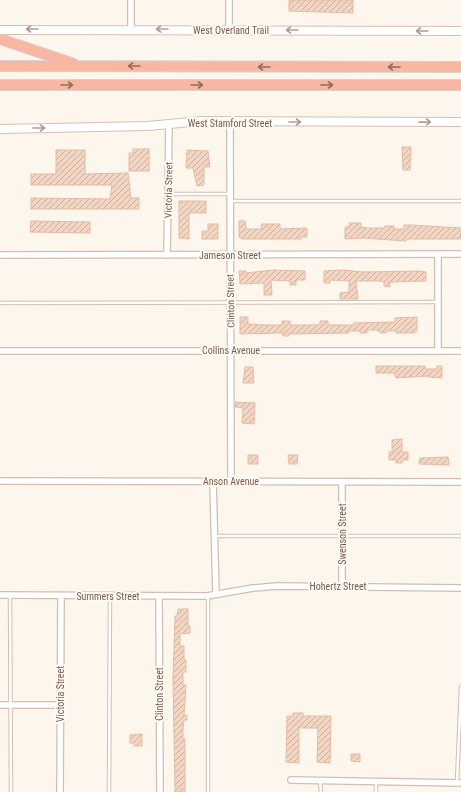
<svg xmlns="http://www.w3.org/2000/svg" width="461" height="792" viewBox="0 0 461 792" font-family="'Roboto Condensed',sans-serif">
	<defs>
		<pattern id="building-hatch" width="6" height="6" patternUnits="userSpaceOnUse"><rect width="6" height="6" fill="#f3d5c3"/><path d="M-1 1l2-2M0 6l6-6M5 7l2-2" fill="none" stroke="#cab0a1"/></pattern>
	</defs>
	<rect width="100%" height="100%" fill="#fdf6ec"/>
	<g fill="url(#building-hatch)" stroke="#e6bba3">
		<path d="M289,0H353V13L289,11Z"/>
		<path d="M402,147H411L410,170H403Z"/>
		<path d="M133,149H149V171H129V153H133Z"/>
		<path d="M56,150H85V174L128,173L131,198H139V209H31V198L110,199L112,185H31V174H56Z"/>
		<path d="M187,150L208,151L210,167H204V185L197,186L193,168H186Z"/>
		<path d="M179,201H206V213H189V239L179,238Z"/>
		<path d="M31,221L90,222V233L30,232Z"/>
		<path d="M239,221H245L246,229H261L262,224H280V229L307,228V237H301V239H242L239,237Z"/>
		<path d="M349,223H361V227L367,228H384L385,226H394V229H404V225H411L461,228V239H406V241L363,238L345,239V227H349Z"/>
		<path d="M208,224H218V239H202V231H208Z"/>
		<path d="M273,270L305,271V280H296V285H290V281L271,280L272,295H264V283L240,284L239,271H246V273Z"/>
		<path d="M343,270L363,272L420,271L426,272V281L390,282V287L384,286V282L379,281H356L358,299H340V293L349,292V281L330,280V283H324V271Z"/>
		<path d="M240,317H248V324L265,325H282V321H290V325H317L320,324V321H328V325H354V323L395,322V318L417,317V331H415V333H396V331H386V333H381L377,330H367V333H360V331H349V333L289,334V336H283V333H278L240,334Z"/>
		<path d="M376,366H425V369H437V366H442V378L428,377V376L396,378L394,373H376Z"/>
		<path d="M245,367H253L254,383H243Z"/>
		<path d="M235,402L255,403L254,424L242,423L243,408L235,407Z"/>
		<path d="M402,439V452H408V460H402V463H396V460H389V452H392V440Z"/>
		<rect x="248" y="455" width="10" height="9"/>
		<path d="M288,455H298L297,464H289Z"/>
		<path d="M448,457L449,465L419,464L420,458Z"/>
		<path d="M178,609H188V626H190V633L180,634V646H184V660H186V672H183V685H186L184,715H187V720H184L183,729V739H185V792H175L173,678L175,616H177Z"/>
		<path d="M293,713H303V716H331L330,763L317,762L318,728H299V763L286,762L287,716H293Z"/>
		<path d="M142,734V746H134V743H130V735Z"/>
		<path d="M351,754H360V762L351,761Z"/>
	</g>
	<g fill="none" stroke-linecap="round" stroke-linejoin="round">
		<g stroke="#d1beb0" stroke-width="4.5">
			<g id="service">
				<path d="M168,194H229"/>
				<path d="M230,201H461"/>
				<path d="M0,303L437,302"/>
				<path d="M215,536H461"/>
				<path d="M10,595L11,792"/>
				<path d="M320,781L321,792"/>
				<path d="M457,782L461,687"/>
				<path d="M109,792L110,596"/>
				<path d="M208,792V597"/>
				<path d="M376,792V783"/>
			</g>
		</g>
		<g stroke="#d1beb0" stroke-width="8">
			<g id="minor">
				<path d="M131,0V29"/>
				<path d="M229,29V0"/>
				<path d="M230,122L231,481"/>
				<path d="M0,255L461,254"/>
				<path d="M167,255L169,124"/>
				<path d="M0,351H461"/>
				<path d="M438,351V254"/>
				<path d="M0,481L461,482"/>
				<path d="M213,482L216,594"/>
				<path d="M342,586V482"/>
				<path d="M0,595L207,596L253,588L277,586L461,588"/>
				<path d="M159,596L160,792"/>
				<path d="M0,705H60"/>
				<path d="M291,780L461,783"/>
				<path d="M60,792L61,596"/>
			</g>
		</g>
		<g stroke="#d6c0b0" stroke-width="10">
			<g id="secondary">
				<path d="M0,30L461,31"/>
				<path d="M0,129L148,126L201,121L461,122"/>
			</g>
		</g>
		<g stroke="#dad1cd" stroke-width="12">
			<g id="motorway">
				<path d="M0,39L74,64"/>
				<path d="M0,66L461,67"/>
				<path d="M0,85H461"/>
			</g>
		</g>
		<use href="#service" stroke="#fff" stroke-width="2.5"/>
		<use href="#minor" stroke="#fff" stroke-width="5.5"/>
		<use href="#secondary" stroke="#fff" stroke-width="8"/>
		<use href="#motorway" stroke="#f7b7a3" stroke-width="10"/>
	</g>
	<defs><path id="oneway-shaft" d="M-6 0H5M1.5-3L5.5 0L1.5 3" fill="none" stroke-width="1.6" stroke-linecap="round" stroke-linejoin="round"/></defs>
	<g stroke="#af9d94">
		<use href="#oneway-shaft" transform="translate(32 29) rotate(180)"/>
		<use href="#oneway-shaft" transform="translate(162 29) rotate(-180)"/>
		<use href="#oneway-shaft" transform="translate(292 30) rotate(-180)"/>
		<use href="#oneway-shaft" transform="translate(422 31) rotate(-180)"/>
		<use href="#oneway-shaft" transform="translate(295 122)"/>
		<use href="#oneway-shaft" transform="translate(425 122) rotate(-1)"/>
		<use href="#oneway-shaft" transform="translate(39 128)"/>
	</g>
	<g stroke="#936e5e">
		<use href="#oneway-shaft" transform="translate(134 66) rotate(-180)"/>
		<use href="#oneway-shaft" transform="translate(264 67) rotate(-180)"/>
		<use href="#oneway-shaft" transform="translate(394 67) rotate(-180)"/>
		<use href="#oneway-shaft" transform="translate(67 85)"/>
		<use href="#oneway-shaft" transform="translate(197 85)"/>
		<use href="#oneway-shaft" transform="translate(327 85)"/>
	</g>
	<g text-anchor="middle" stroke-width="4" stroke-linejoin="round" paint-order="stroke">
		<g font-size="10" fill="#7a5c4d" stroke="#fffaf3">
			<text x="231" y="34">West Overland Trail</text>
			<text x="230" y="127">West Stamford Street</text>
			<text transform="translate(168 190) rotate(-89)" y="4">Victoria Street</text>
			<text x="230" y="259">Jameson Street</text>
			<text transform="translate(230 301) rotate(-91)" y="4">Clinton Street</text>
			<text x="231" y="354">Collins Avenue</text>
			<text x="231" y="485">Anson Avenue</text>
			<text transform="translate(342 534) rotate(-90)" y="4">Swenson Street</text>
			<text x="338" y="590">Hohertz Street</text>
			<text x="108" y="600">Summers Street</text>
			<text transform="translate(60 694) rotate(-90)" y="4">Victoria Street</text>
			<text transform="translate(159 694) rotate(-90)" y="4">Clinton Street</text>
		</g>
	</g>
</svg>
